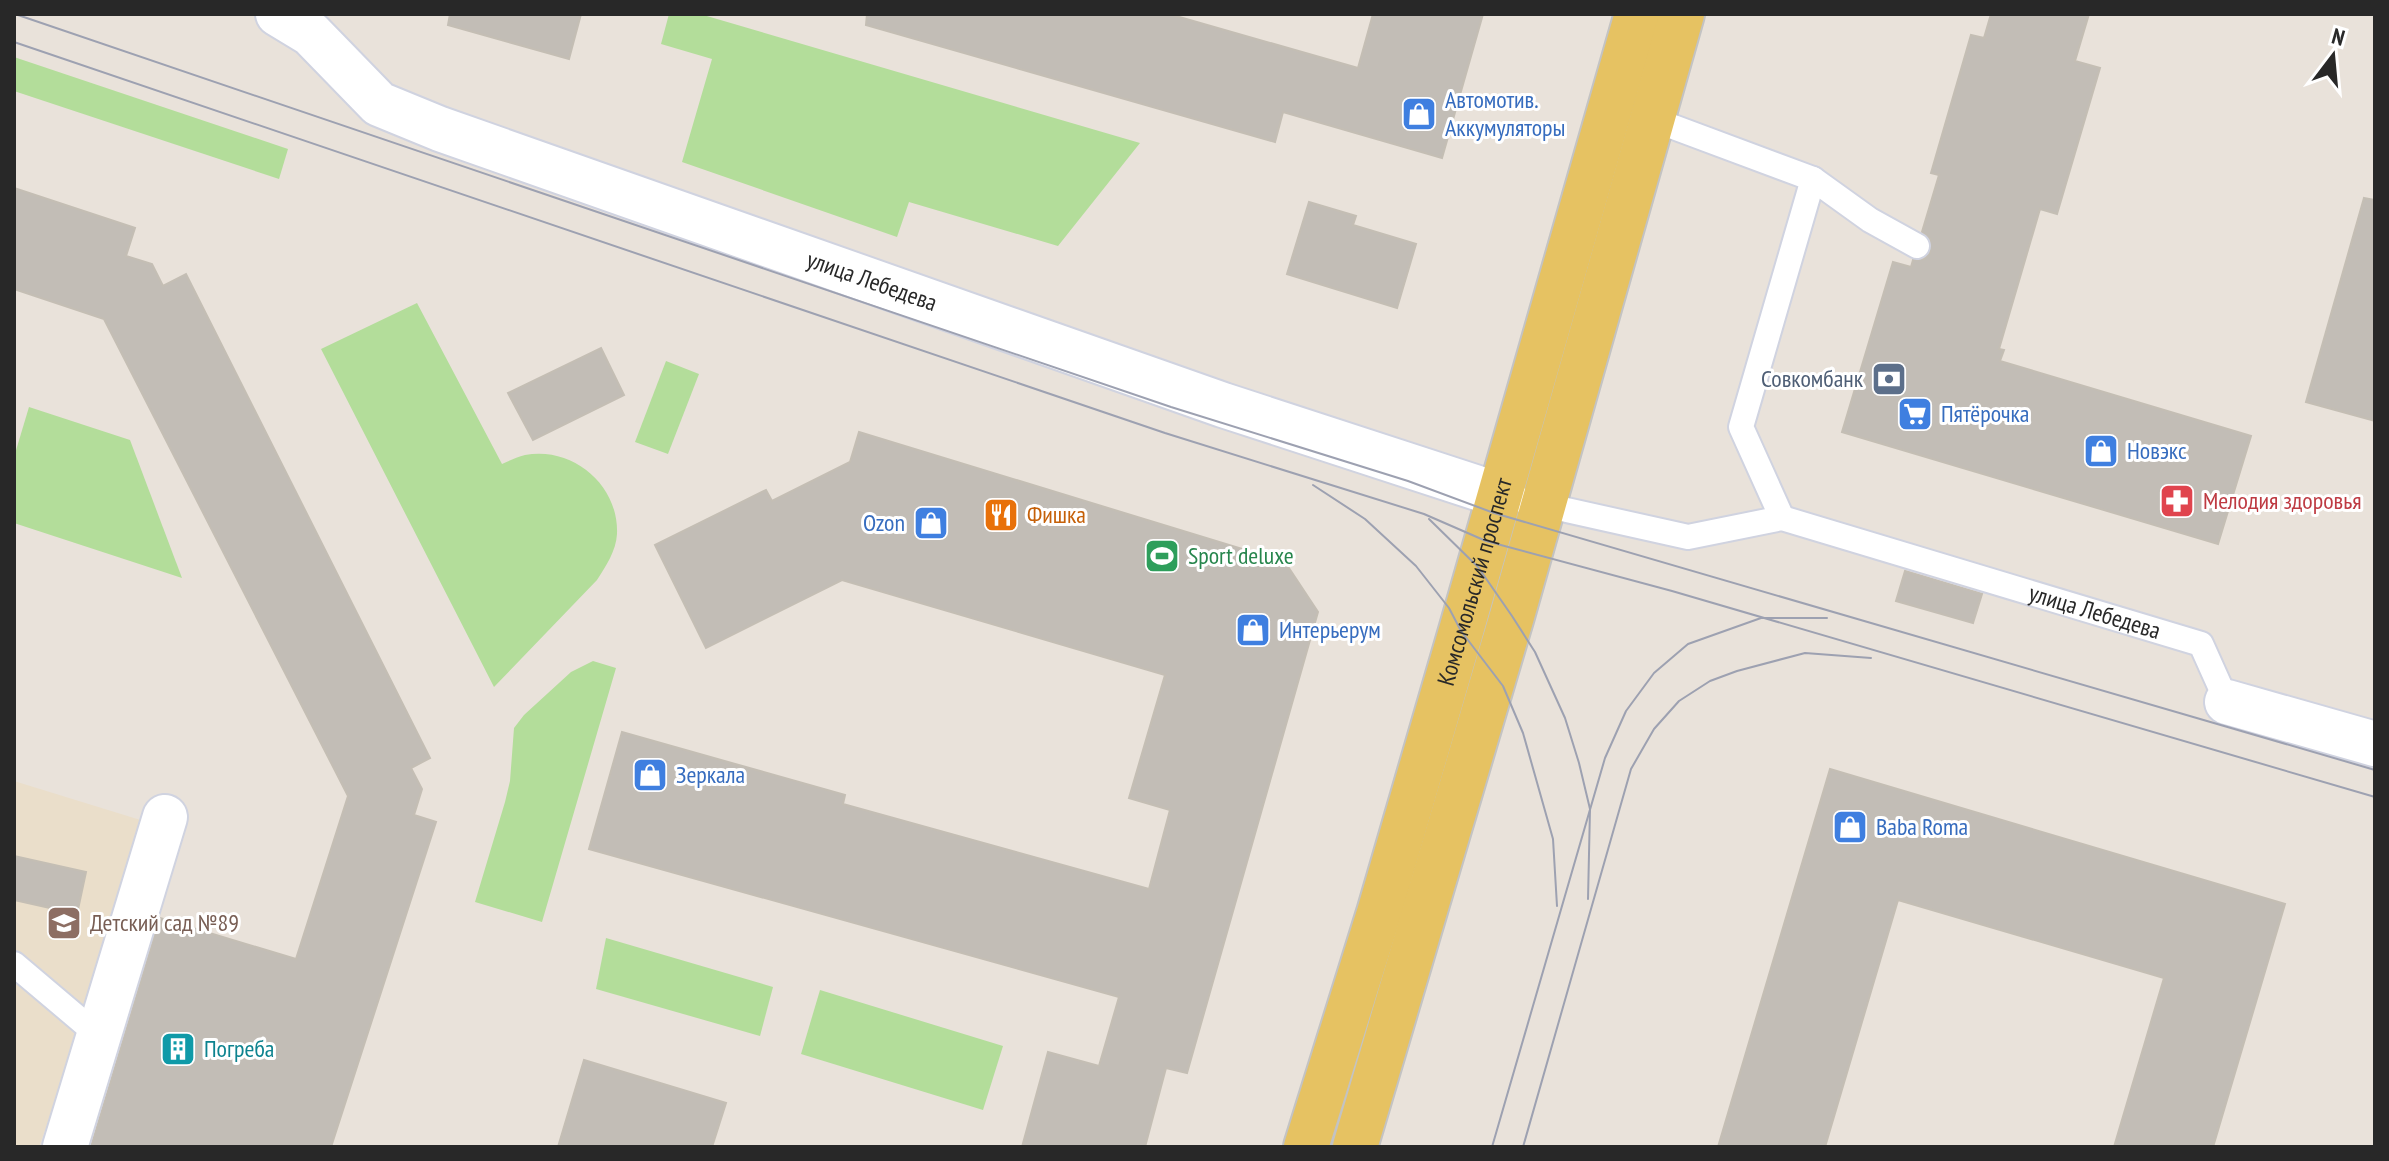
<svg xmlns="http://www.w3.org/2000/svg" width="2389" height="1161" viewBox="0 0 2389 1161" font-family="'PT Sans Narrow',sans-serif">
	<rect width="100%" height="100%" fill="#e9e2da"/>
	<path fill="#eadeca" d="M14,781L147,822L83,1024L39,1147H14Z"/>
	<g fill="#b3dd9a">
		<path d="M669,14H700L1140,143L1058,246L909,202L897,237L682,162L712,59L661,44Z"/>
		<path d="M14,57L288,149L279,179L14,91Z"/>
		<path d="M417,303L502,464C509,461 517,457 525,455C573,446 619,485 617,534C616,551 606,566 597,580L494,687L321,349Z"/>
		<path d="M666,361L699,374L668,454L635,442Z"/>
		<path d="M29,407L130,440L182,578L14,523V457Z"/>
		<path d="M593,661L616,668L542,922L475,902L505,802L510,781L514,728L524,715L571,672Z"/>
		<path d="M606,938L773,987L760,1036L596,989Z"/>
		<path d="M820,990L1003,1046L983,1110L801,1054Z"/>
	</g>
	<g fill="#c2bdb6" stroke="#c4beb4" stroke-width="2">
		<path d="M450,14H581L569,59L448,25Z"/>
		<path d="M867,14H1169L1358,68L1373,14H1483L1442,158L1283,112L1275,142L866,25Z"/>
		<path d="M1991,14H2089L2075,61L2100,68L2057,214L2040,209L1999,349L2004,350L2000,361L2251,436L2218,544L1842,432L1893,262L1911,267L1913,260L1924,259L1930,253V239L1922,232L1939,175L1931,173L1971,35L1984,38Z"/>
		<path d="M14,188L135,228L126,256L152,264L163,286L186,274L430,758L411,768L422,789L414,815L436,822L331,1147H91L160,918L296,959L348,796L104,319L14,289Z"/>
		<path d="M2364,198L2375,200V421L2306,402Z"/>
		<path d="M1309,202L1356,216L1353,225L1416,244L1397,308L1287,274Z"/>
		<path d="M601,348L624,395L533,440L508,393Z"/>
		<path d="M859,432L1285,562L1318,612L1187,1073L1166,1068L1145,1147H1022L1048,1052L1099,1066L1119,997L589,849L622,732L845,795L843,804L1149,889L1170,810L1129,798L1165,675L842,580L706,648L655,545L766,490L772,501L850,462Z"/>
		<path d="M1905,571L1982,594L1973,623L1896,601Z"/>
		<path d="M1830,769L2285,904L2213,1147H2114L2164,978L1898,900L1825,1147H1718Z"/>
		<path d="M14,856L86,872L77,914L14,900Z"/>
		<path d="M584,1060L726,1103L712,1147H558Z"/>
	</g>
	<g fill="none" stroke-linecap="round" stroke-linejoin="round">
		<g stroke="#d0d3e0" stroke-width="28">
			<g id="service">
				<path d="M1652,119L1813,179L1870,220L1917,246"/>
				<path id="s1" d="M1499,495L1688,537L1782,518L2201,644L2227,702"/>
				<path d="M1782,518L1741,427L1813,179"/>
				<path d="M14,964L98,1035"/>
			</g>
		</g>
		<g stroke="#d0d3e0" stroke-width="48">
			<g id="minor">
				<path id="s2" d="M278,14L311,34L379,104L440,129L1223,405L1499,495"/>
				<path d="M2227,702L2375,744"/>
				<path d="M65,1147L165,817"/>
			</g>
		</g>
		<g stroke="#c3c3c3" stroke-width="48">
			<g id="primary">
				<path id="s3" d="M1306,1147L1379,913L1461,631L1637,14"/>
				<path d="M1355,1147L1512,616L1682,14"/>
			</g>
		</g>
		<use href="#service" stroke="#fff" stroke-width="24"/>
		<use href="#minor" stroke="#fff" stroke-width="44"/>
		<use href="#primary" stroke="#e6c262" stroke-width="44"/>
		<g stroke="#9da1b1" stroke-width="2">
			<path d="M15,14L1171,407L1408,481L1494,513L2375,770"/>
			<path d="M14,42L1165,433L1424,514L1486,541L1672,591L2375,797"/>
			<path d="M1313,485L1365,519L1416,566L1449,608L1461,631L1503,686L1523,733L1553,839L1557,906"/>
			<path d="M1429,519L1478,567L1512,616L1535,652L1565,718L1579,763L1590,809L1588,899"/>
			<path d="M1492,1147L1605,758L1626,711L1654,673L1688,644L1761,618H1827"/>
			<path d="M1523,1147L1631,769L1654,729L1679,701L1710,681L1737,671L1805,653L1871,658"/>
		</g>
	</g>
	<defs>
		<g id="shop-square" transform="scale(1.8)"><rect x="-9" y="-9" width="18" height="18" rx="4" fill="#3f7fe0" stroke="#fff"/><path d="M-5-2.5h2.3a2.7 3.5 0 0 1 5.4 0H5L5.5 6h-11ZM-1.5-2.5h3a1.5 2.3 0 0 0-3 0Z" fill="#fff"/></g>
		<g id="bank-square" transform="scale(1.8)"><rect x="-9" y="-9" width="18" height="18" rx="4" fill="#5c6f8a" stroke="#fff"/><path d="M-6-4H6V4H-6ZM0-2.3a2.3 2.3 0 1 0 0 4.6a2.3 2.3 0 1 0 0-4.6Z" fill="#fff"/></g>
		<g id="supermarket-square" transform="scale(1.8)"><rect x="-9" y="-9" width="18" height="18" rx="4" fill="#3f7fe0" stroke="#fff"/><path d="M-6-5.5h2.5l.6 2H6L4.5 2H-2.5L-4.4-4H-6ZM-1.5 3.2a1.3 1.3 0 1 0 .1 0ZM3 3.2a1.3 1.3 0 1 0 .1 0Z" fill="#fff"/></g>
		<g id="pharmacy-square" transform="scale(1.8)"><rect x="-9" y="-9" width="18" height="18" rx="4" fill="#e0444e" stroke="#fff"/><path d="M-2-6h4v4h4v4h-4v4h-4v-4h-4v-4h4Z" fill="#fff"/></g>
		<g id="restaurant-square" transform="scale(1.8)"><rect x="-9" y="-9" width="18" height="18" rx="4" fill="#e8710a" stroke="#fff"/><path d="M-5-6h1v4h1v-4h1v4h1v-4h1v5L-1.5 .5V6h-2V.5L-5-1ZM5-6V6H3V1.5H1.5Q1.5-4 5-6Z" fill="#fff"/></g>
		<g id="stadium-square" transform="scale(1.8)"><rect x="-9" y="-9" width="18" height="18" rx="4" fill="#2e9e5b" stroke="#fff"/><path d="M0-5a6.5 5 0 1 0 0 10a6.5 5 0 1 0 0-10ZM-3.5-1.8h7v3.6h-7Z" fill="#fff"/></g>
		<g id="school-square" transform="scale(1.8)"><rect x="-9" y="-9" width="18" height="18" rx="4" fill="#8d6e63" stroke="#fff"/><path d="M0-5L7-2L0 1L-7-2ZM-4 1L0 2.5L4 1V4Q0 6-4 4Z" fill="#fff"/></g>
		<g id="building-square" transform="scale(1.8)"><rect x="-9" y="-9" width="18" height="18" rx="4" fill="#0f9aa8" stroke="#fff"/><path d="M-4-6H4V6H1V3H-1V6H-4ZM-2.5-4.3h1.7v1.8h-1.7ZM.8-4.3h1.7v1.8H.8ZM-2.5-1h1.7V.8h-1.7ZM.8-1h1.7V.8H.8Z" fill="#fff"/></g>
	</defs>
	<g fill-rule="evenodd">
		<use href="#shop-square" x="1419" y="114"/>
		<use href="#bank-square" x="1889" y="379"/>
		<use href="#supermarket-square" x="1915" y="414"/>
		<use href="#shop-square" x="2101" y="451"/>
		<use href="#pharmacy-square" x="2177" y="501"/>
		<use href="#restaurant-square" x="1001" y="515"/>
		<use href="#shop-square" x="931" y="523"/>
		<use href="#stadium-square" x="1162" y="556"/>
		<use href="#shop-square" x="1253" y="630"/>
		<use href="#shop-square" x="650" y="775"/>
		<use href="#shop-square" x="1850" y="827"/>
		<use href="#school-square" x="64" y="923"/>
		<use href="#building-square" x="178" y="1049"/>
	</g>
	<g text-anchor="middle" stroke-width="6" stroke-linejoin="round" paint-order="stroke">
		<g font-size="24" fill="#366cbe" stroke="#fff" text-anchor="start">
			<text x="1445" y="108">Автомотив.<tspan x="1445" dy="28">Аккумуляторы</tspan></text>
			<text x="1941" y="422">Пятёрочка</text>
			<text x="2127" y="459">Новэкс</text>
			<text x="905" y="531" text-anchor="end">Ozon</text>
			<text x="1279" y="638">Интерьерум</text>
			<text x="676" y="783">Зеркала</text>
			<text x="1876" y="835">Baba Roma</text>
		</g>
		<g font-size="24" fill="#282828" stroke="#fff">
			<text dy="8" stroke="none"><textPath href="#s2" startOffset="660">улица Лебедева</textPath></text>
			<text dy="8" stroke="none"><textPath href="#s3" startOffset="590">Комсомольский проспект</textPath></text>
			<text dy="8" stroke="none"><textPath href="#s1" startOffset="616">улица Лебедева</textPath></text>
		</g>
		<g font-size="24" fill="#4e5e75" stroke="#fff" text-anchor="end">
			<text x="1863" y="387">Совкомбанк</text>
		</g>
		<g font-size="24" fill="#be3a42" stroke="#fff" text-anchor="start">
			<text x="2203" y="509">Мелодия здоровья</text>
		</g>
		<g font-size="24" fill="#c56008" stroke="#fff" text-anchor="start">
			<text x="1027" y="523">Фишка</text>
		</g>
		<g font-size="24" fill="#27864d" stroke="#fff" text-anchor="start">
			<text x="1188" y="564">Sport deluxe</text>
		</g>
		<g font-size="24" fill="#785e54" stroke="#fff" text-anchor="start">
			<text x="90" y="931">Детский сад №89</text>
		</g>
		<g font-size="24" fill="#0d838f" stroke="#fff" text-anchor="start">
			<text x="204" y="1057">Погреба</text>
		</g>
	</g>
	<rect width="2389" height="1161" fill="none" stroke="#282828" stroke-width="32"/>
	<g transform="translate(2333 56) rotate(16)" stroke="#ffffff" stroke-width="6" paint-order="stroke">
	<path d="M0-6L14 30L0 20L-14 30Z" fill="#282828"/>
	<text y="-12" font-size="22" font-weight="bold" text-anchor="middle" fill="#282828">N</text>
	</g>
</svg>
